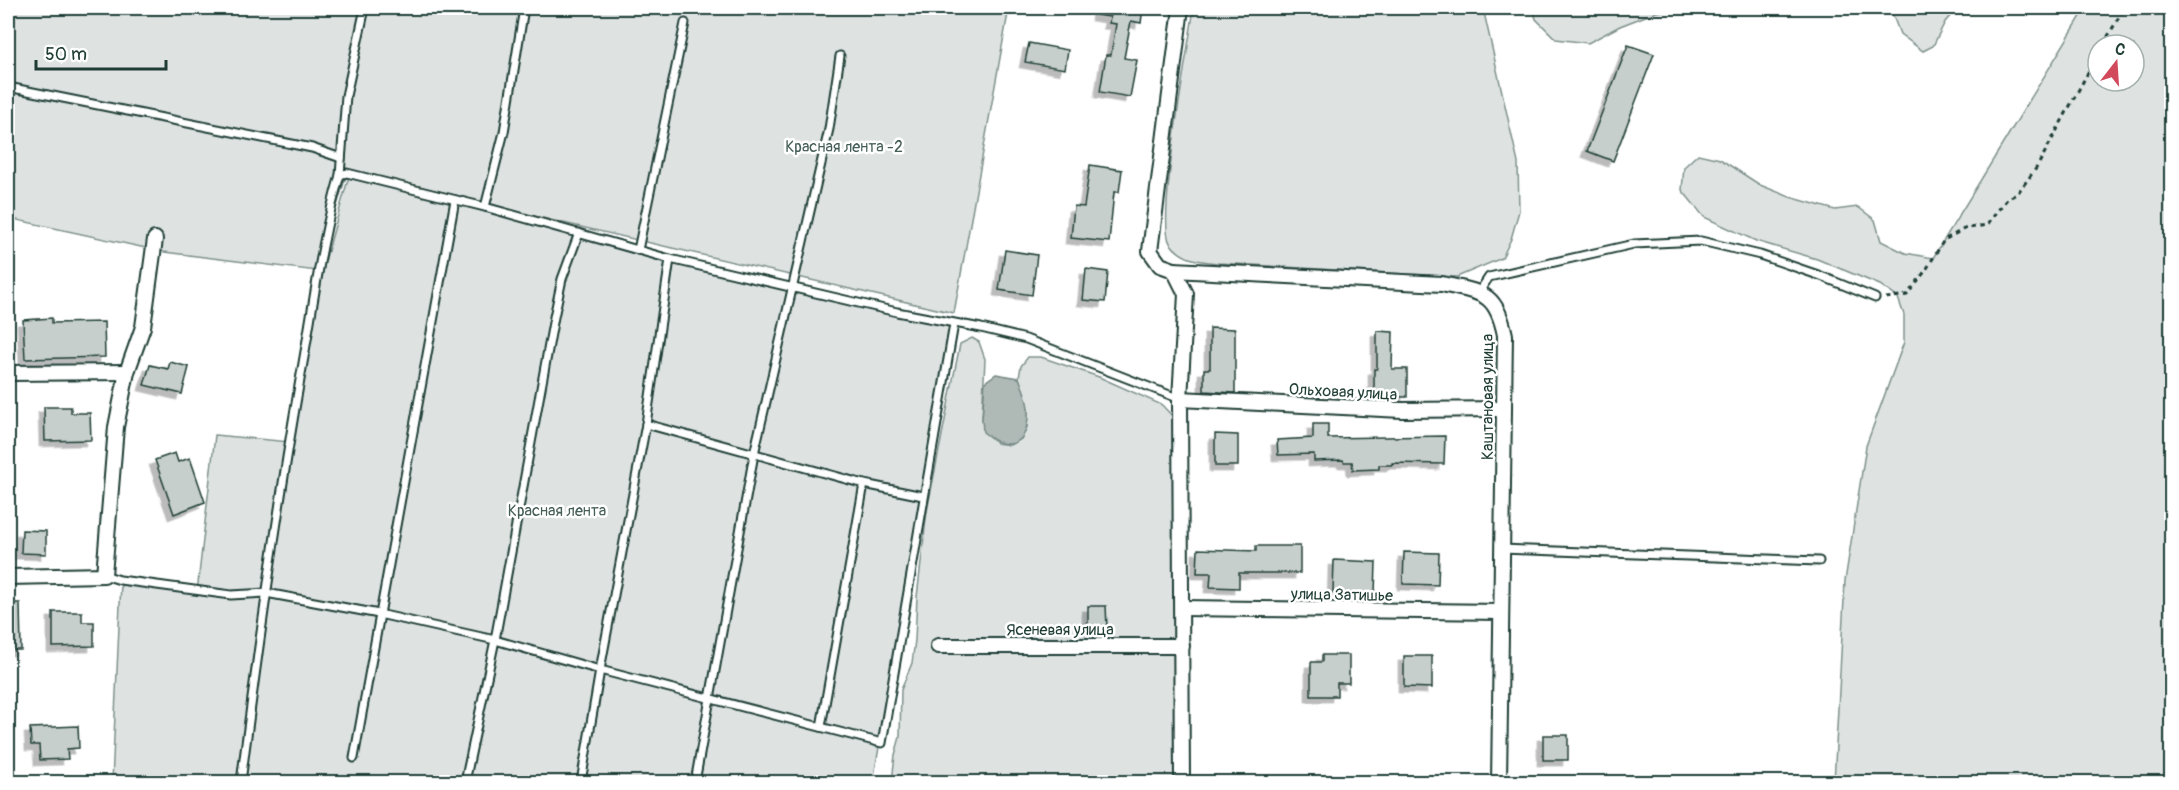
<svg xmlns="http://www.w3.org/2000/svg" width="2179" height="790" viewBox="0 0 2179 790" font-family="Pangolin,sans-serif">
	<defs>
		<filter id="shadow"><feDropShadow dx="-5.5" dy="5.5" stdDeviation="0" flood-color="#0004"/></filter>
	</defs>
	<rect width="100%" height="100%" fill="#fff"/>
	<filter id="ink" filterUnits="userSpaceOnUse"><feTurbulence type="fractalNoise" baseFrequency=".0167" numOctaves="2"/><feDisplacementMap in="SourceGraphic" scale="12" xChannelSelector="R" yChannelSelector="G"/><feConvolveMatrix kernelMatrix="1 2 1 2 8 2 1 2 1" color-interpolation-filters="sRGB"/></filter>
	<g filter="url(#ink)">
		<g fill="#dee3e2" stroke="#7e908b" stroke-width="1.5" fill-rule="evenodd">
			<path d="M8,8H1009L954,313L347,173L317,271L164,252L8,218Z"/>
			<path d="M1194,8H1483L1518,163L1519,211L1511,239L1502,258L1457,277L1218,263C1199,261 1182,260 1170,243C1156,220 1189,44 1194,8Z"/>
			<path d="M1533,8H1695L1656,12L1620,26L1588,43L1556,39L1536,19Z"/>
			<path d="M1890,8H1972H1957L1945,22L1933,46L1923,51L1900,34Z"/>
			<path d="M2086,8H2171V782H1834L1845,581L1866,446L1904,342V315L1898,298L1880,285L1817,259L1756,241L1704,217L1682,190L1684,167L1698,154L1720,159L1760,185L1790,197L1835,210L1858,207L1875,220L1881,241L1905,253L1933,258ZM2098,45H2134V81H2098Z"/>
			<path d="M349,176L566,233L952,324L873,782H112L121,582L197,592L215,435L290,442L322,272Z"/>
			<path d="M972,338L979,342L985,359L982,419L996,443L1010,445L1021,439L1027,427L1028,409L1019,378L1021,366L1028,357H1041L1099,377L1162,405L1174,418L1176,782H892L895,755L900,737L901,690L912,663L915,640L917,597L927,511L960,344Z"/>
		</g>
		<path fill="#afbab7" stroke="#758883" stroke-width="1.5" d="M996,374L1019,378C1023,388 1028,399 1028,410C1029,445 1009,454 983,432L982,419L985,382Z"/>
		<g fill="#c7cfcc" stroke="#1f3d34" stroke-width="1.5" filter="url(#shadow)">
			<path d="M1098,8H1143L1141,23L1131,21L1124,58L1137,60L1130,97L1100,92L1106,55H1111L1116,24L1109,23L1110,17L1097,15Z"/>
			<path d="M1029,43L1068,50L1065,69L1025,62Z"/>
			<path d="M1628,45L1654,54L1613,161L1587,151Z"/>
			<path d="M1090,165L1122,170L1119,192H1114L1109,242L1071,238L1074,206L1084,207Z"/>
			<path d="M1005,250L1037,255L1032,295L999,290Z"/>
			<path d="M1086,269L1108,272L1105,302L1083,300Z"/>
			<path d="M52,318V323L104,322L105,357L25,359L23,320Z"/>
			<path d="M1210,328L1235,329V393L1204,391V369H1210Z"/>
			<path d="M1377,331L1393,332L1392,369H1407V397H1374V369H1377Z"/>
			<path d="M170,362L189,367L182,394L144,385L150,365L168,369Z"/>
			<path d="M44,407H71V413H90L91,440L45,441Z"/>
			<path d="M1313,424H1328V438L1445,436L1444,464L1392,463V465H1379V469L1353,470L1352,462H1344L1343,460L1314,461V454L1278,455L1277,440L1313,438Z"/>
			<path d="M1215,434L1238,435V466H1215Z"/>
			<path d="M175,453L178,462L190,458L205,502L174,514L155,460Z"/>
			<path d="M22,530L46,531V554L21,553Z"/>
			<path d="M1256,546H1300V573H1239V588L1210,587L1211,573H1197L1198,549L1256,551Z"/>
			<path d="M1404,552L1439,553L1438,585L1403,584Z"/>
			<path d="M1334,560L1376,562L1375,594L1333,592Z"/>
			<path d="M8,603H20L21,650H8Z"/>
			<path d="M1088,606H1106L1107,628L1088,629Z"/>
			<path d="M53,612H82V622H94V646L53,647Z"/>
			<path d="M1322,655H1349V683H1337V696H1311V662H1322Z"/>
			<path d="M1404,656H1432V688L1404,687Z"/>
			<path d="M78,726L79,748L67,749L68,759L40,760L39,745H31L30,728Z"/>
			<rect x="1543" y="735" width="25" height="25"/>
		</g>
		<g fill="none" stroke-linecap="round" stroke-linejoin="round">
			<g stroke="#1f3d34" stroke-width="11">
				<g id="service">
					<path d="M8,87L312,148L341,158"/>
					<path d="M340,175L346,96L365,8"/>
					<path d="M485,207L504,132L524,8"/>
					<path d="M638,250L685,23"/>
					<path d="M1479,292L1489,277L1634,244L1701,241L1760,255L1821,276L1875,298"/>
					<path d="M646,424L864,484L923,496"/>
					<path d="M1502,549L1819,561"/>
					<path d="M104,575L120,580L231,595L266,593L379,614L495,640L600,670L882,743L954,324"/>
					<path d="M821,727L864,484"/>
					<path d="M354,758L455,200"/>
					<path d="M241,782C259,642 278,502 303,363C314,301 322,236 340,175L347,173L485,207L670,259L897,312L981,328L1026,339L1180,399"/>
					<path d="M465,782L495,640L554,317L562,279L579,233"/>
					<path d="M581,782L600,670L646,424L670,259"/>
					<path d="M695,782L754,454L829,129L840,56"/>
				</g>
			</g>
			<g stroke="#1f3d34" stroke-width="18">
				<g id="minor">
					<path d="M1181,8L1150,251L1160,265L1174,270L1186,294L1180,399L1182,782"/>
					<path d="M1174,270L1442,284C1481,293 1496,291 1505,335L1499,782"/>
					<path d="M8,373L127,372"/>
					<path d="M1180,399L1402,410L1504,409"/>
					<path d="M8,577L104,575L116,427L127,372L143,327L155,239"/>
					<path d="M1182,608L1501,612"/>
					<path d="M938,646H1182"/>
				</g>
			</g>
			<g stroke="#1f3d34" stroke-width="3" stroke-dasharray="4.5 4.5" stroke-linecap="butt">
				<path d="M2103,45L2124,8"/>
				<path d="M1886,298L1907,295L1926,270L1944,240L1964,229L1987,225L1999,209L2008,198L2017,194L2037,167L2098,54"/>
			</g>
			<use href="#service" stroke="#fff" stroke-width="7"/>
			<use href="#minor" stroke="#fff" stroke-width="14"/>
		</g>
	</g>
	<g text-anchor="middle" stroke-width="5" stroke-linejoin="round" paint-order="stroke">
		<g font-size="16" fill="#455e57" stroke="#fff">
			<text x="844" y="152">Красная лента -2</text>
			<text x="557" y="516">Красная лента</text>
		</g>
		<g font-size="16" fill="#1f3d34" stroke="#fff">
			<text transform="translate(1343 391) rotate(3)" y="6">Ольховая улица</text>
			<text transform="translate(1487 397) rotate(-90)" y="6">Каштановая улица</text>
			<text transform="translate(1342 594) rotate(1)" y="6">улица Затишье</text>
			<text x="1060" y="635">Ясеневая улица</text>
		</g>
	</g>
	<rect width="2179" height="790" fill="none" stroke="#fff" stroke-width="30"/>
	<rect x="15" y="15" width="2149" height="760" fill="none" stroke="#1f3d34" stroke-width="2" filter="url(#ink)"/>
	<g transform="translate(2116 63) rotate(17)"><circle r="28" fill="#ffffff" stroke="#a5b1ae" stroke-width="1.5"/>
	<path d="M0-4.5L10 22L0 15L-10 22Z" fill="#d1495b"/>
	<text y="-9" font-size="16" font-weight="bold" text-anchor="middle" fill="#1f3d34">С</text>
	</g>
	<path d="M36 60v9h130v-9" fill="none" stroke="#1f3d34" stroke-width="3"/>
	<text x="45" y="60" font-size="18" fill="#1f3d34" stroke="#ffffff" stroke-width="4.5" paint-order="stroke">50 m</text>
</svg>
